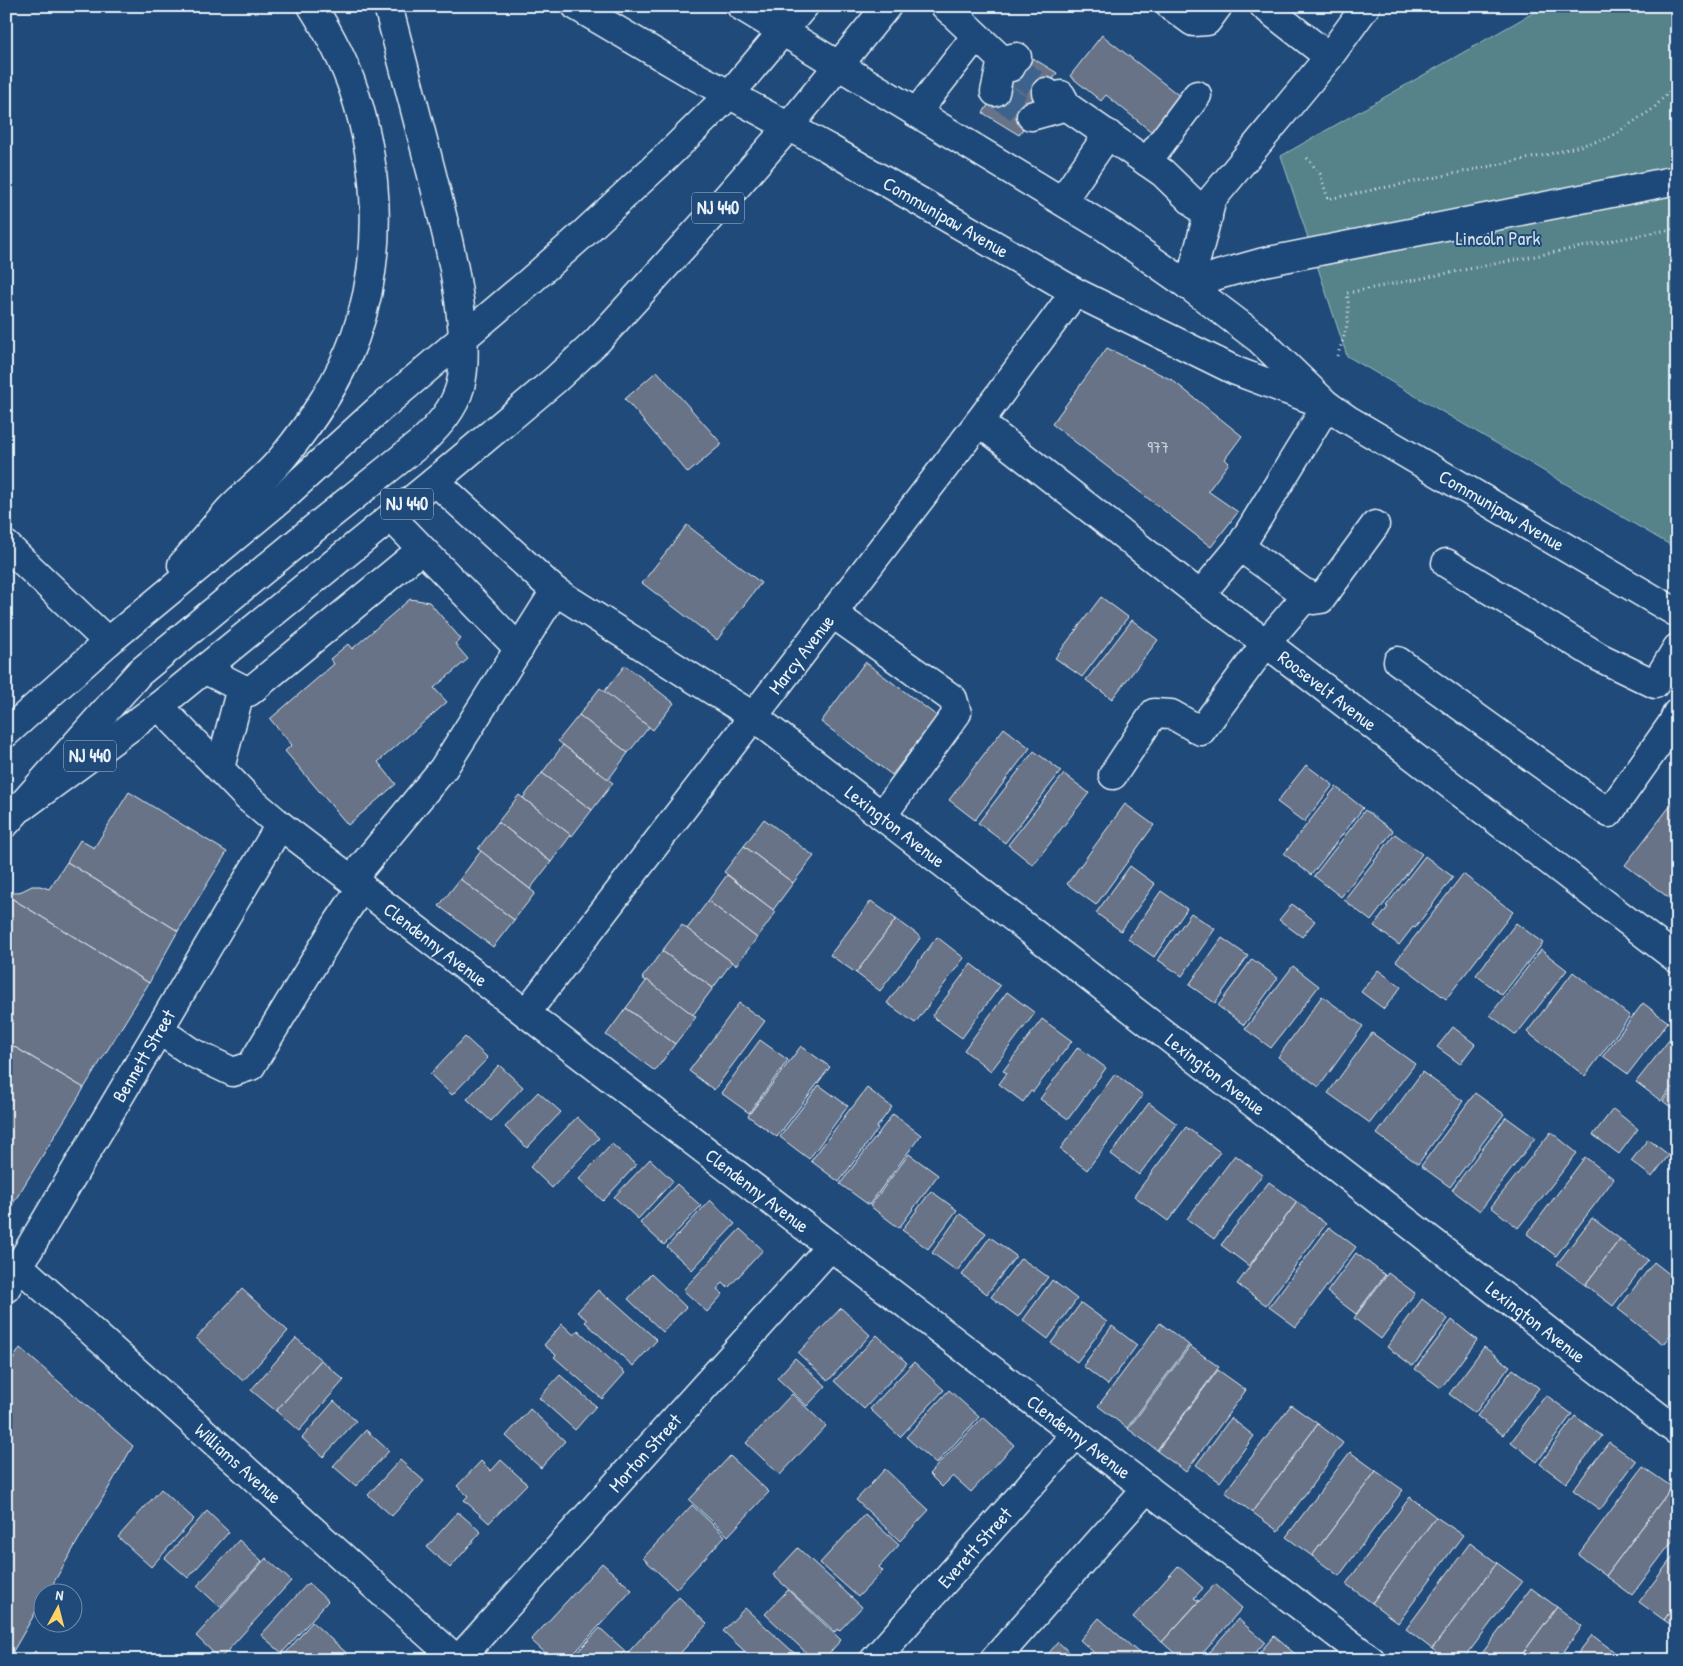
<svg xmlns="http://www.w3.org/2000/svg" width="1683" height="1666" viewBox="0 0 1683 1666" font-family="'Patrick Hand',sans-serif">
	<rect width="100%" height="100%" fill="#1f4a7a"/>
	<filter id="ink" filterUnits="userSpaceOnUse"><feTurbulence type="fractalNoise" baseFrequency=".02" numOctaves="2"/><feDisplacementMap in="SourceGraphic" scale="10" xChannelSelector="R" yChannelSelector="G"/><feConvolveMatrix kernelMatrix="1 2 1 2 8 2 1 2 1" color-interpolation-filters="sRGB"/></filter>
	<g filter="url(#ink)">
		<path fill="#56828a" stroke="#9fbac1" d="M1545,6H1677V549L1347,356L1281,156Z"/>
		<g fill="#687387" stroke="#e8f1f8">
			<path d="M1102,35L1181,97L1153,133L1106,95L1101,101L1070,76Z"/>
			<path d="M1021,51L1057,73L1019,135L983,113Z"/>
			<path d="M1107,348L1172,380L1242,436L1225,459L1229,463L1208,491L1238,512L1211,547L1052,424Z"/>
			<path d="M657,371L722,444L688,473L625,399Z"/>
			<path d="M687,525L761,583L717,640L642,583Z"/>
			<path d="M1101,597L1128,617L1082,677L1055,658Z"/>
			<path d="M410,599L429,602L461,639L455,644L468,659L434,688L447,702L378,762L396,784L348,825L285,751L292,745L270,719L334,664L330,659L348,644L352,649Z"/>
			<path d="M1132,620L1158,640L1112,699L1086,680Z"/>
			<path d="M865,662L937,716L892,775L821,722Z"/>
			<path d="M625,665L674,703L653,730L604,692Z"/>
			<path d="M600,688L649,727L628,753L579,715Z"/>
			<path d="M579,715L628,753L608,780L558,741Z"/>
			<path d="M1004,728L1030,748L975,820L949,800Z"/>
			<path d="M563,745L613,783L592,810L542,773Z"/>
			<path d="M1034,751L1061,771L1005,843L978,823Z"/>
			<path d="M1306,765L1333,785L1304,822L1277,802Z"/>
			<path d="M542,773L592,810L572,836L523,798Z"/>
			<path d="M1064,774L1089,793L1033,865L1008,845Z"/>
			<path d="M1336,787L1363,808L1311,875L1284,854Z"/>
			<path d="M129,792L227,852L178,931L67,862L80,840L94,848Z"/>
			<path d="M519,795L571,835L551,862L498,822Z"/>
			<path d="M1677,797V904L1625,865Z"/>
			<path d="M1125,804L1154,825L1096,905L1067,884Z"/>
			<path d="M1365,810L1393,831L1341,897L1314,876Z"/>
			<path d="M764,819L814,856L793,883L744,846Z"/>
			<path d="M498,822L551,862L530,889L478,849Z"/>
			<path d="M1395,834L1422,854L1371,921L1344,900Z"/>
			<path d="M744,846L793,883L773,910L724,872Z"/>
			<path d="M481,851L535,893L514,920L460,879Z"/>
			<path d="M1425,856L1453,877L1415,928L1413,927L1399,945L1374,926L1388,907L1386,906Z"/>
			<path d="M67,862L178,931L149,983L6,895L22,891L32,886H40L49,889Z"/>
			<path d="M1130,866L1155,884L1121,931L1096,913Z"/>
			<path d="M1463,874L1513,912L1446,999L1396,961Z"/>
			<path d="M727,875L776,912L757,938L708,901Z"/>
			<path d="M460,879L514,920L493,947L439,906Z"/>
			<path d="M1161,891L1187,909L1154,957L1128,939Z"/>
			<path d="M6,895L149,983L84,1088L6,1042Z"/>
			<path d="M708,901L757,938L736,965L687,929Z"/>
			<path d="M871,901L896,919L856,973L830,955Z"/>
			<path d="M1292,904L1315,921L1302,937L1279,920Z"/>
			<path d="M1191,913L1215,929L1182,976L1158,960Z"/>
			<path d="M896,919L921,937L880,991L856,973Z"/>
			<path d="M1516,923L1543,943L1502,995L1476,975Z"/>
			<path d="M682,925L732,962L713,988L662,951Z"/>
			<path d="M937,937L964,958L915,1023L887,1003Z"/>
			<path d="M1222,938L1248,956L1215,1003L1189,985Z"/>
			<path d="M1541,950L1567,970L1516,1035L1490,1015Z"/>
			<path d="M662,951L713,988L693,1015L642,978Z"/>
			<path d="M1252,959L1278,978L1244,1025L1218,1006Z"/>
			<path d="M971,964L1000,986L962,1038L932,1016Z"/>
			<path d="M1293,966L1319,986L1271,1048L1245,1029Z"/>
			<path d="M1378,970L1401,987L1384,1009L1361,992Z"/>
			<path d="M1573,972L1630,1016L1585,1076L1527,1032Z"/>
			<path d="M647,980L696,1017L675,1044L626,1008Z"/>
			<path d="M1007,992L1035,1013L991,1071L964,1050Z"/>
			<path d="M1322,996L1363,1026L1319,1087L1278,1057Z"/>
			<path d="M739,1003L765,1021L714,1090L689,1071Z"/>
			<path d="M1643,1003L1668,1022L1628,1074L1603,1056Z"/>
			<path d="M626,1008L675,1044L655,1071L606,1035Z"/>
			<path d="M1042,1019L1072,1041L1033,1092L1031,1091L1023,1102L999,1084L1007,1073L1003,1071Z"/>
			<path d="M1453,1027L1475,1044L1460,1064L1437,1047Z"/>
			<path d="M1677,1030V1081L1661,1101L1636,1082Z"/>
			<path d="M1372,1033L1415,1064L1370,1123L1328,1093Z"/>
			<path d="M465,1037L488,1058L452,1095L430,1074Z"/>
			<path d="M760,1040L788,1060L749,1113L721,1093Z"/>
			<path d="M6,1042L84,1088L6,1215Z"/>
			<path d="M801,1046L830,1067L777,1137L748,1116Z"/>
			<path d="M1078,1047L1106,1068L1068,1119L1040,1099Z"/>
			<path d="M499,1065L523,1087L491,1121L467,1099Z"/>
			<path d="M1422,1072L1463,1101L1418,1164L1377,1134Z"/>
			<path d="M1115,1074L1143,1095L1087,1170L1060,1149Z"/>
			<path d="M1677,1084V1112L1663,1101Z"/>
			<path d="M819,1085L848,1106L809,1159L780,1137Z"/>
			<path d="M867,1088L892,1107L876,1128L878,1129L839,1182L811,1161L850,1109H851Z"/>
			<path d="M538,1092L561,1112L527,1148L505,1127Z"/>
			<path d="M1475,1093L1504,1114L1450,1187L1421,1166Z"/>
			<path d="M1149,1103L1177,1124L1139,1175L1111,1154Z"/>
			<path d="M1613,1109L1638,1129L1619,1154L1593,1135Z"/>
			<path d="M893,1114L921,1135L869,1205L840,1184Z"/>
			<path d="M577,1117L599,1138L552,1188L530,1167Z"/>
			<path d="M1506,1117L1535,1138L1480,1211L1452,1190Z"/>
			<path d="M1186,1127L1220,1152L1168,1221L1134,1196Z"/>
			<path d="M1551,1132L1577,1153L1518,1228L1491,1207Z"/>
			<path d="M1648,1139L1669,1155L1652,1177L1631,1161Z"/>
			<path d="M612,1144L636,1165L603,1201L579,1179Z"/>
			<path d="M909,1154L938,1175L899,1228L870,1206Z"/>
			<path d="M1235,1155L1262,1175L1214,1239L1187,1219Z"/>
			<path d="M1585,1157L1614,1179L1556,1256L1527,1234Z"/>
			<path d="M650,1159L673,1181L638,1219L614,1197Z"/>
			<path d="M1269,1182L1297,1202L1249,1266L1221,1245Z"/>
			<path d="M677,1184L701,1206L664,1245L640,1223Z"/>
			<path d="M931,1191L957,1210L928,1249L902,1230Z"/>
			<path d="M710,1200L735,1224L692,1270L667,1247Z"/>
			<path d="M1297,1202L1326,1224L1266,1305L1237,1284Z"/>
			<path d="M960,1214L986,1233L957,1271L932,1253Z"/>
			<path d="M1592,1218L1620,1239L1585,1285L1557,1264Z"/>
			<path d="M1329,1227L1356,1247L1296,1327L1269,1307Z"/>
			<path d="M740,1229L763,1250L728,1288L723,1283L717,1289L723,1294L707,1312L683,1290Z"/>
			<path d="M990,1237L1016,1256L987,1294L962,1275Z"/>
			<path d="M1620,1239L1648,1260L1613,1306L1585,1285Z"/>
			<path d="M1356,1253L1385,1275L1356,1314L1327,1292Z"/>
			<path d="M1021,1258L1048,1277L1018,1317L991,1297Z"/>
			<path d="M1654,1262L1677,1280V1327L1663,1344L1618,1309Z"/>
			<path d="M1388,1273L1415,1293L1381,1339L1354,1318Z"/>
			<path d="M651,1274L686,1307L663,1332L628,1299Z"/>
			<path d="M1052,1280L1077,1299L1048,1339L1023,1320Z"/>
			<path d="M242,1289L288,1331L243,1381L196,1338Z"/>
			<path d="M598,1290L608,1299L609,1297L657,1340L633,1366L585,1322L587,1320L577,1312Z"/>
			<path d="M1422,1299L1448,1319L1413,1366L1387,1347Z"/>
			<path d="M1081,1303L1107,1322L1077,1362L1051,1343Z"/>
			<path d="M841,1308L870,1335L828,1381L798,1353Z"/>
			<path d="M1452,1320L1477,1340L1441,1388L1415,1369Z"/>
			<path d="M1160,1323L1189,1345L1127,1428L1098,1406Z"/>
			<path d="M562,1324L574,1335L578,1330L625,1373L602,1399L554,1357L556,1355L544,1345Z"/>
			<path d="M1112,1326L1137,1345L1108,1385L1083,1366Z"/>
			<path d="M877,1335L907,1363L864,1409L834,1381Z"/>
			<path d="M296,1338L321,1360L276,1411L251,1390Z"/>
			<path d="M1190,1346L1219,1367L1157,1450L1128,1429Z"/>
			<path d="M1484,1347L1510,1366L1475,1413L1449,1394Z"/>
			<path d="M20,1348L133,1446L47,1594H42V1601L8,1660H6V1371Z"/>
			<path d="M795,1358L826,1386L807,1406L777,1378Z"/>
			<path d="M321,1360L344,1380L299,1431L276,1411Z"/>
			<path d="M914,1362L944,1390L900,1437L870,1409Z"/>
			<path d="M1513,1369L1539,1388L1503,1435L1477,1416Z"/>
			<path d="M1218,1370L1246,1390L1186,1472L1157,1451Z"/>
			<path d="M560,1375L596,1406L575,1430L539,1398Z"/>
			<path d="M949,1390L979,1417L936,1464L906,1437Z"/>
			<path d="M792,1394L826,1426L780,1475L746,1443Z"/>
			<path d="M1546,1395L1572,1414L1537,1462L1511,1442Z"/>
			<path d="M334,1401L356,1421L323,1457L302,1438Z"/>
			<path d="M1291,1405L1318,1424L1252,1512L1225,1492Z"/>
			<path d="M530,1409L565,1441L541,1468L506,1436Z"/>
			<path d="M1575,1416L1602,1436L1566,1483L1540,1464Z"/>
			<path d="M983,1417L1014,1445L971,1492L953,1476L942,1487L929,1474Z"/>
			<path d="M1231,1418L1254,1436L1220,1482L1196,1465Z"/>
			<path d="M1318,1424L1343,1443L1278,1531L1252,1512Z"/>
			<path d="M366,1430L389,1451L356,1486L333,1466Z"/>
			<path d="M1609,1442L1636,1461L1600,1510L1573,1490Z"/>
			<path d="M1350,1452L1376,1471L1312,1556L1286,1537Z"/>
			<path d="M730,1456L769,1492L728,1536L689,1500Z"/>
			<path d="M400,1460L424,1481L392,1516L368,1495Z"/>
			<path d="M501,1460L527,1484L489,1523L464,1500L468,1496L457,1486L481,1461L491,1471Z"/>
			<path d="M1643,1467L1672,1487L1606,1576L1578,1555Z"/>
			<path d="M885,1469L929,1510L900,1541L856,1500Z"/>
			<path d="M1376,1471L1403,1490L1339,1576L1312,1556Z"/>
			<path d="M1672,1487L1677,1491V1535L1632,1595L1606,1576Z"/>
			<path d="M161,1489L194,1519L151,1567L118,1537Z"/>
			<path d="M1410,1497L1436,1517L1372,1603L1346,1584Z"/>
			<path d="M692,1505L725,1536L676,1589L643,1558Z"/>
			<path d="M207,1511L229,1532L188,1578L165,1558Z"/>
			<path d="M458,1512L481,1532L450,1568L427,1547Z"/>
			<path d="M865,1514L899,1545L879,1567L883,1571L858,1597L820,1563Z"/>
			<path d="M1436,1517L1463,1535L1398,1623L1372,1603Z"/>
			<path d="M239,1540L262,1561L220,1607L197,1586Z"/>
			<path d="M1470,1543L1497,1563L1432,1649L1406,1629Z"/>
			<path d="M798,1548L862,1607L839,1631L837,1629L835,1632L773,1575Z"/>
			<path d="M1677,1551V1602L1664,1620L1639,1602Z"/>
			<path d="M266,1558L291,1581L220,1659L196,1636Z"/>
			<path d="M602,1563L632,1590L568,1660H553L531,1640Z"/>
			<path d="M1497,1563L1522,1581L1463,1660H1447L1432,1649Z"/>
			<path d="M1178,1566L1203,1588L1194,1598L1199,1601L1162,1642L1133,1617Z"/>
			<path d="M308,1583L328,1601L282,1653L261,1635Z"/>
			<path d="M1215,1584L1242,1608L1197,1660H1182L1162,1642Z"/>
			<path d="M1531,1588L1557,1607L1518,1660H1477Z"/>
			<path d="M788,1590L841,1640L823,1660H814L765,1614Z"/>
			<path d="M679,1597L707,1624L674,1660H668L663,1655L658,1660H621Z"/>
			<path d="M1677,1602V1629L1664,1620Z"/>
			<path d="M1557,1607L1582,1626L1558,1660H1518Z"/>
			<path d="M745,1608L802,1660H754L723,1631Z"/>
			<path d="M1099,1618L1147,1660H1102L1080,1640Z"/>
			<path d="M1238,1619L1265,1642L1249,1660H1202Z"/>
			<path d="M312,1622L351,1657L348,1660H280Z"/>
			<path d="M600,1628L625,1651L616,1660H570Z"/>
			<path d="M1592,1635L1616,1653L1611,1660H1573Z"/>
			<path d="M1274,1636L1300,1658L1299,1660H1253Z"/>
			<path d="M1058,1642L1078,1660H1043Z"/>
			<path d="M35,1651L44,1660H27Z"/>
			<path d="M1616,1653L1625,1660H1611Z"/>
		</g>
		<g fill="none" stroke-linecap="round" stroke-linejoin="round">
			<g stroke="#3d638d" stroke-width="28" stroke-dasharray="28 14" stroke-linecap="butt">
				<path d="M1011,67L1046,92"/>
				<path d="M995,92L1031,116"/>
			</g>
			<g stroke="#e8f1f8" stroke-width="31">
				<g id="minor">
					<path d="M945,6L1002,60L1011,67"/>
					<path d="M1171,6L1193,22L1207,21L1218,6"/>
					<path d="M1264,6L1329,57"/>
					<path d="M995,92L1002,60L1017,57"/>
					<path d="M1046,92L1163,173L1208,217"/>
					<path d="M916,113L976,36"/>
					<path d="M1031,116L1067,106L1061,95"/>
					<path d="M1147,162L1197,95"/>
					<path d="M1062,201L1108,134"/>
					<path d="M1189,286L1218,275L1264,262L1677,180"/>
					<path d="M1189,286L1212,199L1329,57L1366,6"/>
					<path id="s1" d="M979,422L1200,595L1266,643L1677,959"/>
					<path d="M391,517L519,649"/>
					<path d="M6,545L108,642"/>
					<path d="M1240,547L1314,600L1321,599L1375,525"/>
					<path d="M1446,563L1599,657L1655,684L1677,648"/>
					<path id="s2" d="M555,591L753,716L1677,1431"/>
					<path d="M1200,595L1240,547L1327,405"/>
					<path d="M832,613L953,699L957,713L882,816"/>
					<path d="M1398,661L1609,813L1672,724L1677,713"/>
					<path d="M204,669L249,692L421,550"/>
					<path id="s3" d="M159,706L247,797L280,825L1371,1660"/>
					<path d="M220,768L241,688"/>
					<path d="M1113,775L1154,713L1171,714L1201,731L1266,643L1308,594"/>
					<path d="M352,879L443,769L555,591L435,481"/>
					<path id="s4" d="M526,1013L979,422L1075,292"/>
					<path d="M159,1030L191,1052L233,1072L251,1066L339,921L362,887"/>
					<path id="s5" d="M19,1266L457,1660"/>
					<path id="s6" d="M6,1288L280,825"/>
					<path id="s7" d="M458,1660L831,1246"/>
					<path id="s8" d="M874,1660L1076,1434"/>
					<path d="M994,1660L1147,1488"/>
				</g>
			</g>
			<g stroke="#e8f1f8" stroke-width="31">
				<g id="major">
					<path id="s9" d="M576,6L688,72L828,148L1075,292L1236,371L1316,401"/>
					<path id="s10" d="M741,6L1106,228L1189,286L1259,339L1327,405L1347,419L1677,613"/>
				</g>
			</g>
			<g stroke="#e8f1f8" stroke-width="31">
				<g id="highway">
					<path d="M182,565C198,547 213,528 229,510C246,492 266,478 283,457C311,423 340,379 355,337C383,260 380,169 354,91C344,61 329,33 312,6"/>
					<path d="M6,733L108,642L283,497L378,410L528,283L581,236L667,156L730,94L804,6"/>
					<path d="M22,807L159,706L435,481L555,380L597,341L709,218L789,126L887,6"/>
					<path d="M6,823L139,673L323,521L424,440C439,425 454,409 460,387C466,364 464,339 461,316C456,267 443,219 431,171C417,116 402,61 388,6"/>
				</g>
			</g>
			<g stroke="#e8f1f8" stroke-width="3" stroke-dasharray="1 4" stroke-linecap="butt">
				<path d="M1307,158L1320,174L1328,199L1546,155L1609,138L1653,109L1677,83"/>
				<path d="M1337,356C1346,334 1351,315 1347,293L1677,228"/>
			</g>
			<use href="#minor" stroke="#1f4a7a" stroke-width="28"/>
			<use href="#major" stroke="#1f4a7a" stroke-width="28"/>
			<use href="#highway" stroke="#1f4a7a" stroke-width="28"/>
		</g>
	</g>
	<g text-anchor="middle" stroke-width="4" stroke-linejoin="round" paint-order="stroke">
		<g font-size="16" fill="#c8d2dc">
			<text x="1158" y="453">977</text>
		</g>
		<g fill="#1f4a7a" stroke="#acbfd2" stroke-width="1">
			<rect x="692" y="192.5" width="52" height="31" rx="4"/>
			<rect x="381" y="488.5" width="52" height="31" rx="4"/>
			<rect x="64" y="740.5" width="52" height="31" rx="4"/>
		</g>
		<g font-size="18" font-weight="bold" fill="#e8f1f8">
			<text x="718" y="214">NJ 440</text>
			<text x="407" y="510">NJ 440</text>
			<text x="90" y="762">NJ 440</text>
		</g>
		<g font-size="19" fill="#e8f1f8" stroke="#1f4a7a">
			<text dy="7" stroke="none"><textPath href="#s9" startOffset="426">Communipaw Avenue</textPath></text>
			<text dy="7" stroke="none"><textPath href="#s10" startOffset="915">Communipaw Avenue</textPath></text>
			<text dy="7" stroke="none"><textPath href="#s4" startOffset="452">Marcy Avenue</textPath></text>
			<text dy="7" stroke="none"><textPath href="#s1" startOffset="440">Roosevelt Avenue</textPath></text>
			<text dy="7" stroke="none"><textPath href="#s2" startOffset="414">Lexington Avenue</textPath></text>
			<text dy="7" stroke="none"><textPath href="#s3" startOffset="366">Clendenny Avenue</textPath></text>
			<text dy="7" stroke="none"><textPath href="#s6" startOffset="270">Bennett Street</textPath></text>
			<text dy="7" stroke="none"><textPath href="#s2" startOffset="819">Lexington Avenue</textPath></text>
			<text dy="7" stroke="none"><textPath href="#s3" startOffset="771">Clendenny Avenue</textPath></text>
			<text dy="7" stroke="none"><textPath href="#s2" startOffset="1224">Lexington Avenue</textPath></text>
			<text dy="7" stroke="none"><textPath href="#s3" startOffset="1176">Clendenny Avenue</textPath></text>
			<text dy="7" stroke="none"><textPath href="#s7" startOffset="279">Morton Street</textPath></text>
			<text dy="7" stroke="none"><textPath href="#s5" startOffset="295">Williams Avenue</textPath></text>
			<text dy="7" stroke="none"><textPath href="#s8" startOffset="151">Everett Street</textPath></text>
		</g>
		<g font-size="19" fill="#d2e0e8" stroke="#1f4a7a">
			<text x="1498" y="245">Lincoln Park</text>
		</g>
	</g>
	<rect width="1683" height="1666" fill="none" stroke="#1f4a7a" stroke-width="25"/>
	<rect x="12" y="12" width="1658" height="1641" fill="none" stroke="#e8f1f8" stroke-width="2" filter="url(#ink)"/>
	<g transform="translate(58 1608) rotate(7)"><circle r="24" fill="#1f4a7a" stroke="#6f8dac"/>
	<path d="M0-4L9 19L0 12L-9 19Z" fill="#ffd166"/>
	<text y="-8" font-size="14" font-weight="bold" text-anchor="middle" fill="#e8f1f8">N</text>
	</g>
</svg>
